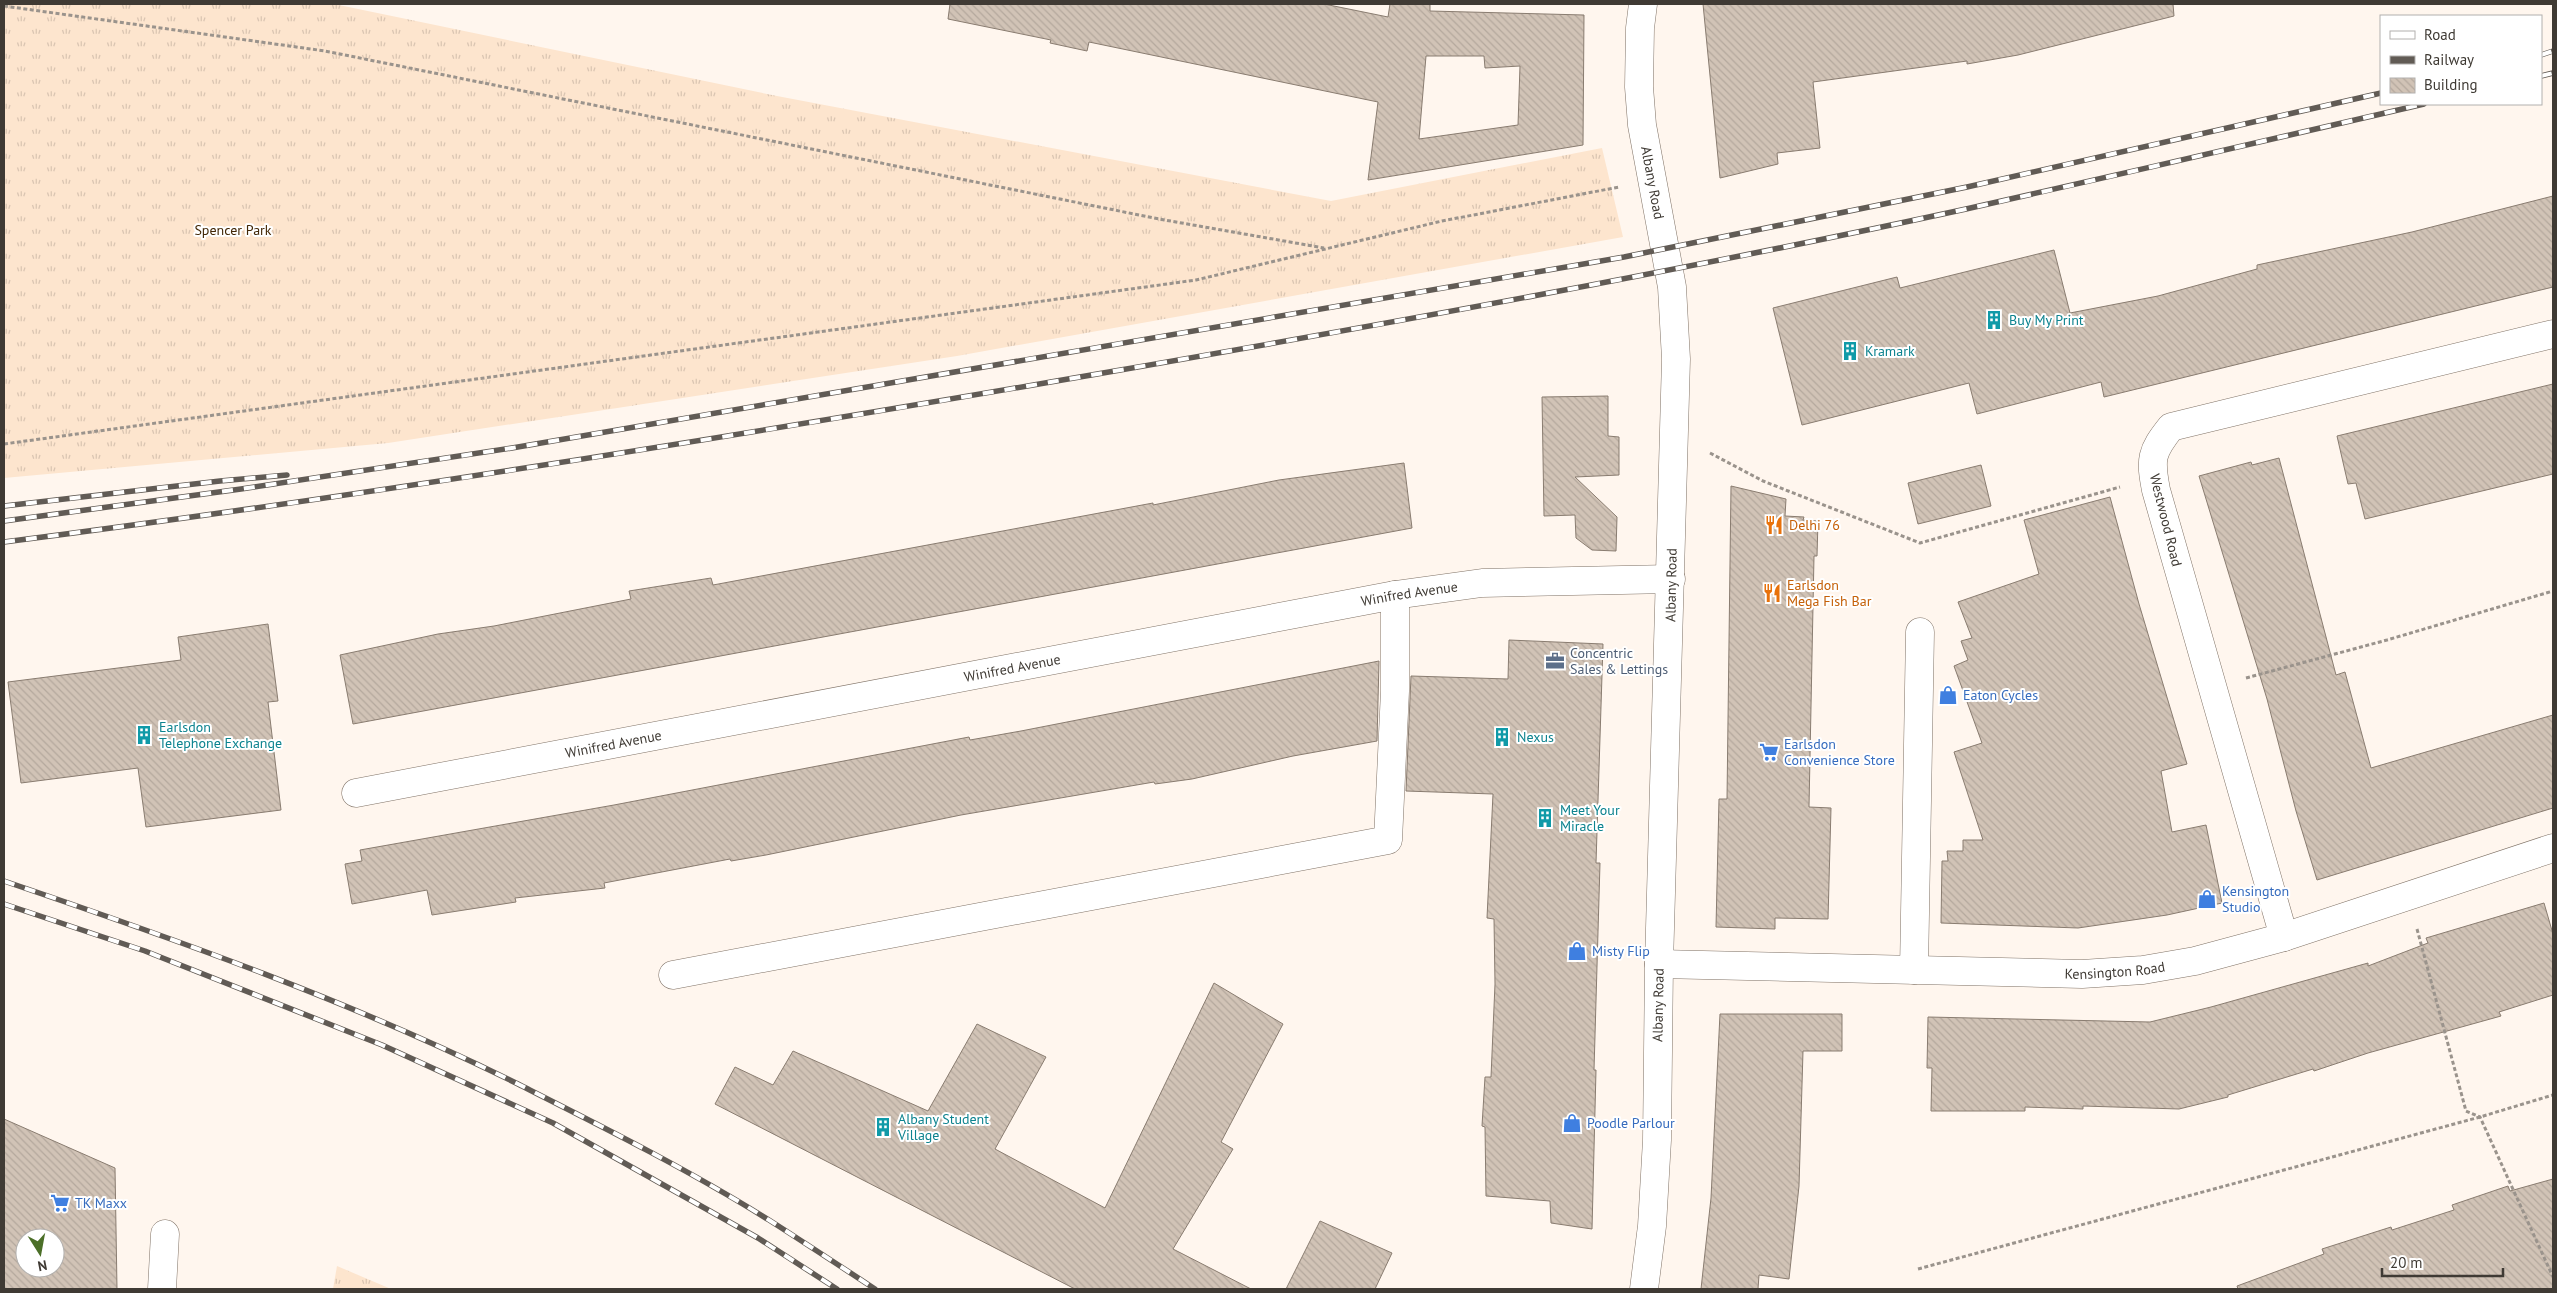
<svg xmlns="http://www.w3.org/2000/svg" width="2557" height="1293" viewBox="0 0 2557 1293" font-family="'PT Sans',sans-serif">
	<defs>
		<pattern id="grass-tufts" width="24" height="20" patternUnits="userSpaceOnUse" patternTransform="scale(1.25)"><rect width="24" height="20" fill="#fde5ce"/><path d="M3 7l-1-3M5 7V3M7 7l1-3M15 17l-1-3M17 17v-4M19 17l1-3" fill="none" stroke="#dac5b2"/></pattern>
		<pattern id="building-back-hatch" width="6" height="6" patternUnits="userSpaceOnUse" patternTransform="scale(1.25)"><rect width="6" height="6" fill="#d1c3b6"/><path d="M-1 5l2 2M0 0l6 6M5-1l2 2" fill="none" stroke="#b4a89d"/></pattern>
	</defs>
	<rect width="100%" height="100%" fill="#fff6ee"/>
	<g fill="url(#grass-tufts)">
		<path d="M4,4H334L777,96L1331,201L1602,148L1623,237L957,356L388,443L4,478Z"/>
		<path d="M337,1266L391,1289H333Z"/>
	</g>
	<g fill="url(#building-back-hatch)" stroke="#897c70" fill-rule="evenodd">
		<path d="M950,4H1324L1388,17L1390,4H1430V11L1584,15L1583,145L1368,180L1378,102L1089,42L1087,51L1050,43L1051,40L948,19ZM1426,56H1484L1485,68L1520,66L1518,125L1419,139Z"/>
		<path d="M1703,4H2173L2174,16L2018,55L1967,64V61L1813,82L1820,148L1777,153L1778,164L1720,178Z"/>
		<path d="M2553,196V287L2104,397L2101,382L1977,414L1969,383L1802,425L1773,308L1897,277L1900,288L2054,250L2070,313L2158,296L2257,269V265L2412,232Z"/>
		<path d="M2553,384V474L2365,519L2356,483L2348,484L2337,436Z"/>
		<path d="M1608,396V436L1619,437V475L1575,477L1617,517L1616,551L1592,550L1576,538L1575,515L1544,516L1542,397Z"/>
		<path d="M2279,458L2336,675L2345,672L2371,768L2553,715V808L2317,880L2296,811L2267,699L2199,476L2251,462L2252,465Z"/>
		<path d="M1404,463L1412,528L353,724L340,655L438,634L494,626L631,599L629,591L711,578L713,585L1153,503V505L1279,480Z"/>
		<path d="M1981,465L1991,506L1918,524L1908,483Z"/>
		<path d="M1731,486L1786,499L1785,516L1804,517L1803,520L1818,521L1817,556H1814L1809,807L1831,808L1828,919L1775,918V929L1716,927L1719,799H1727Z"/>
		<path d="M2110,497L2139,604L2187,764L2161,771L2172,832L2206,825L2222,903L2167,915L2078,928L1941,923L1942,861H1948L1947,851H1963V840H1983L1954,752L1982,743L1954,666L1968,660L1961,641L1972,638L1958,602L2039,574L2024,520Z"/>
		<path d="M268,624L278,701L268,702L281,810L146,827L138,768L21,783L8,682L181,660L178,637Z"/>
		<path d="M1509,640L1603,644L1596,863H1600L1594,1070H1596L1592,1229L1551,1223L1550,1201L1486,1196L1485,1127L1482,1126L1485,1077H1491L1495,984L1494,919L1487,918L1493,794L1406,791L1411,676L1508,679Z"/>
		<path d="M1379,661L1377,741L1293,756L1192,779L1155,784L1154,782L961,815L766,855L731,861L730,859L604,883L605,888L515,898L516,902L432,915L427,890L352,904L345,864L362,861L360,850L614,805L969,737L970,740L1021,731Z"/>
		<path d="M2544,903L2553,934V995L2499,1012L2501,1016L2368,1053L2314,1071L2313,1069L2228,1095V1097L2179,1109L2083,1106V1109L2025,1107V1111H1931L1932,1068H1927L1928,1017L2150,1022L2211,1007L2368,963V966L2428,943L2426,938Z"/>
		<path d="M1214,983L1283,1024L1221,1142L1233,1149L1173,1249L1251,1289H1075L715,1104L735,1067L773,1085L793,1051L928,1111L977,1024L1046,1057L995,1149L1105,1208Z"/>
		<path d="M1720,1014H1842V1051H1803L1799,1186L1789,1279L1759,1275L1758,1289H1701L1711,1198Z"/>
		<path d="M4,1119L115,1168L117,1289H4ZM25,1238H55V1268H25Z"/>
		<path d="M2553,1179V1289H2238L2237,1286L2324,1254L2322,1249L2391,1227L2392,1230L2454,1210L2452,1205L2508,1186L2510,1191Z"/>
		<path d="M1320,1221L1392,1253L1375,1289H1286Z"/>
	</g>
	<g fill="none" stroke-linecap="round" stroke-linejoin="round">
		<g stroke="#807367" stroke-width="29">
			<g id="minor">
				<path id="s1" d="M1643,4L1640,28L1639,87L1642,125L1672,287L1676,359L1659,964L1657,1140L1652,1226L1644,1289"/>
				<path id="s2" d="M356,793L1395,595L1482,583L1671,579"/>
				<path d="M2284,937L2156,490C2150,459 2151,452 2171,427L2553,334"/>
				<path id="s3" d="M1659,964L2082,974L2143,970L2195,961L2284,937L2553,848"/>
				<path d="M1914,970L1920,632"/>
				<path d="M673,975L1388,840L1395,691V595"/>
				<path d="M162,1289L165,1234"/>
			</g>
		</g>
		<g stroke="#9a938c" stroke-width="3" stroke-dasharray="4 2.5" stroke-linecap="butt">
			<path d="M4,6L325,51L1159,219L1324,248"/>
			<path d="M4,444L1196,280L1442,221L1619,187"/>
			<path d="M1710,453L1763,481L1920,543L2120,487"/>
			<path d="M2246,678L2387,640L2553,591"/>
			<path d="M2417,929L2466,1111L2480,1117L2553,1277"/>
			<path d="M1918,1269L2480,1117L2553,1095"/>
		</g>
		<use href="#minor" stroke="#fff" stroke-width="28"/>
		<g stroke="#615b55" stroke-width="5.5">
			<g id="rail">
				<path d="M2541,55L2553,51"/>
				<path d="M2541,76L2553,73"/>
				<path d="M4,506L220,481L287,475"/>
				<path d="M4,521L241,489L512,448L1624,257L1967,187L2381,93"/>
				<path d="M4,542C372,495 738,436 1103,373C1392,323 1680,271 1966,209C2119,175 2271,139 2424,104"/>
				<path d="M4,881C178,940 353,1002 518,1084C603,1127 689,1170 769,1220C805,1243 840,1266 875,1289"/>
				<path d="M4,904L145,951L382,1045L553,1123L758,1238L837,1289"/>
			</g>
		</g>
		<use href="#rail" stroke="#fff" stroke-width="4" stroke-dasharray="11" stroke-linecap="butt"/>
	</g>
	<defs>
		<g id="building-bare" transform="scale(1.5)"><path d="M-4-6H4V6H1V3H-1V6H-4ZM-2.5-4.3h1.7v1.8h-1.7ZM.8-4.3h1.7v1.8H.8ZM-2.5-1h1.7V.8h-1.7ZM.8-1h1.7V.8H.8Z" fill="#0f9aa8" stroke="#fff" stroke-width="2.5" paint-order="stroke"/></g>
		<g id="restaurant-bare" transform="scale(1.5)"><path d="M-5-6h1v4h1v-4h1v4h1v-4h1v5L-1.5 .5V6h-2V.5L-5-1ZM5-6V6H3V1.5H1.5Q1.5-4 5-6Z" fill="#e8710a" stroke="#fff" stroke-width="2.5" paint-order="stroke"/></g>
		<g id="office-bare" transform="scale(1.5)"><path d="M-6-3h4V-5.5h4V-3h4V5H-6ZM-1-4.5V-3h2v-1.5ZM-6 0V1H6V0Z" fill="#5c6f8a" stroke="#fff" stroke-width="2.5" paint-order="stroke"/></g>
		<g id="shop-bare" transform="scale(1.5)"><path d="M-5-2.5h2.3a2.7 3.5 0 0 1 5.4 0H5L5.5 6h-11ZM-1.5-2.5h3a1.5 2.3 0 0 0-3 0Z" fill="#3f7fe0" stroke="#fff" stroke-width="2.5" paint-order="stroke"/></g>
		<g id="supermarket-bare" transform="scale(1.5)"><path d="M-6-5.5h2.5l.6 2H6L4.5 2H-2.5L-4.4-4H-6ZM-1.5 3.2a1.3 1.3 0 1 0 .1 0ZM3 3.2a1.3 1.3 0 1 0 .1 0Z" fill="#3f7fe0" stroke="#fff" stroke-width="2.5" paint-order="stroke"/></g>
	</defs>
	<g fill-rule="evenodd">
		<use href="#building-bare" x="1994" y="320"/>
		<use href="#building-bare" x="1850" y="351"/>
		<use href="#restaurant-bare" x="1774" y="525"/>
		<use href="#restaurant-bare" x="1772" y="593"/>
		<use href="#office-bare" x="1555" y="661"/>
		<use href="#shop-bare" x="1948" y="695"/>
		<use href="#building-bare" x="144" y="735"/>
		<use href="#building-bare" x="1502" y="737"/>
		<use href="#supermarket-bare" x="1769" y="752"/>
		<use href="#building-bare" x="1545" y="818"/>
		<use href="#shop-bare" x="2207" y="899"/>
		<use href="#shop-bare" x="1577" y="951"/>
		<use href="#shop-bare" x="1572" y="1123"/>
		<use href="#building-bare" x="883" y="1127"/>
		<use href="#supermarket-bare" x="60" y="1203"/>
	</g>
	<g text-anchor="middle" stroke-width="4" stroke-linejoin="round" paint-order="stroke">
		<g font-size="14" fill="#3f3a34" stroke="#fff">
			<text dy="5" stroke="none"><textPath href="#s1" startOffset="180">Albany Road</textPath></text>
			<text transform="translate(2166 520) rotate(76)" y="5">Westwood Road</text>
			<text transform="translate(1671 585) rotate(-89)" y="5">Albany Road</text>
			<text dy="5" stroke="none"><textPath href="#s2" startOffset="1072">Winifred Avenue</textPath></text>
			<text dy="5" stroke="none"><textPath href="#s2" startOffset="668">Winifred Avenue</textPath></text>
			<text dy="5" stroke="none"><textPath href="#s2" startOffset="262">Winifred Avenue</textPath></text>
			<text dy="5" stroke="none"><textPath href="#s3" startOffset="456">Kensington Road</textPath></text>
			<text transform="translate(1658 1005) rotate(-89)" y="5">Albany Road</text>
		</g>
		<g font-size="14" fill="#422706" stroke="#fff">
			<text x="233" y="235">Spencer Park</text>
		</g>
		<g font-size="14" fill="#0d838f" stroke="#fff" text-anchor="start">
			<text x="2009" y="325">Buy My Print</text>
			<text x="1865" y="356">Kramark</text>
			<text x="159" y="732">Earlsdon<tspan x="159" dy="16">Telephone Exchange</tspan></text>
			<text x="1517" y="742">Nexus</text>
			<text x="1560" y="815">Meet Your<tspan x="1560" dy="16">Miracle</tspan></text>
			<text x="898" y="1124">Albany Student<tspan x="898" dy="16">Village</tspan></text>
		</g>
		<g font-size="14" fill="#c56008" stroke="#fff" text-anchor="start">
			<text x="1789" y="530">Delhi 76</text>
			<text x="1787" y="590">Earlsdon<tspan x="1787" dy="16">Mega Fish Bar</tspan></text>
		</g>
		<g font-size="14" fill="#4e5e75" stroke="#fff" text-anchor="start">
			<text x="1570" y="658">Concentric<tspan x="1570" dy="16">Sales &amp; Lettings</tspan></text>
		</g>
		<g font-size="14" fill="#366cbe" stroke="#fff" text-anchor="start">
			<text x="1963" y="700">Eaton Cycles</text>
			<text x="1784" y="749">Earlsdon<tspan x="1784" dy="16">Convenience Store</tspan></text>
			<text x="2222" y="896">Kensington<tspan x="2222" dy="16">Studio</tspan></text>
			<text x="1592" y="956">Misty Flip</text>
			<text x="1587" y="1128">Poodle Parlour</text>
			<text x="75" y="1208">TK Maxx</text>
		</g>
	</g>
	<rect width="2557" height="1293" fill="none" stroke="#3f3a34" stroke-width="10"/>
	<rect x="2380" y="15" width="162" height="90" fill="#ffffff" stroke="#b2b0ae"/>
	<rect x="2390" y="31" width="25" height="8" fill="#ffffff" stroke="#b2b0ae"/>
	<text x="2424" y="40" font-size="15" fill="#3f3a34">Road</text>
	<rect x="2390" y="56" width="25" height="8" fill="#615b55" stroke="#b2b0ae"/>
	<text x="2424" y="65" font-size="15" fill="#3f3a34">Railway</text>
	<rect x="2390" y="78" width="25" height="15" fill="url(#building-back-hatch)" stroke="#b2b0ae"/>
	<text x="2424" y="90" font-size="15" fill="#3f3a34">Building</text>
	<g transform="translate(40 1253) rotate(169)"><circle r="24" fill="#ffffff" stroke="#b2b0ae"/>
	<path d="M0-4L9 19L0 12L-9 19Z" fill="#4b6f28"/>
	<text y="-8" font-size="14" font-weight="bold" text-anchor="middle" fill="#3f3a34">N</text>
	</g>
	<path d="M2382 1268v8h121v-8" fill="none" stroke="#3f3a34" stroke-width="2.5"/>
	<text x="2390" y="1268" font-size="15" fill="#3f3a34" stroke="#ffffff" stroke-width="4" paint-order="stroke">20 m</text>
</svg>
